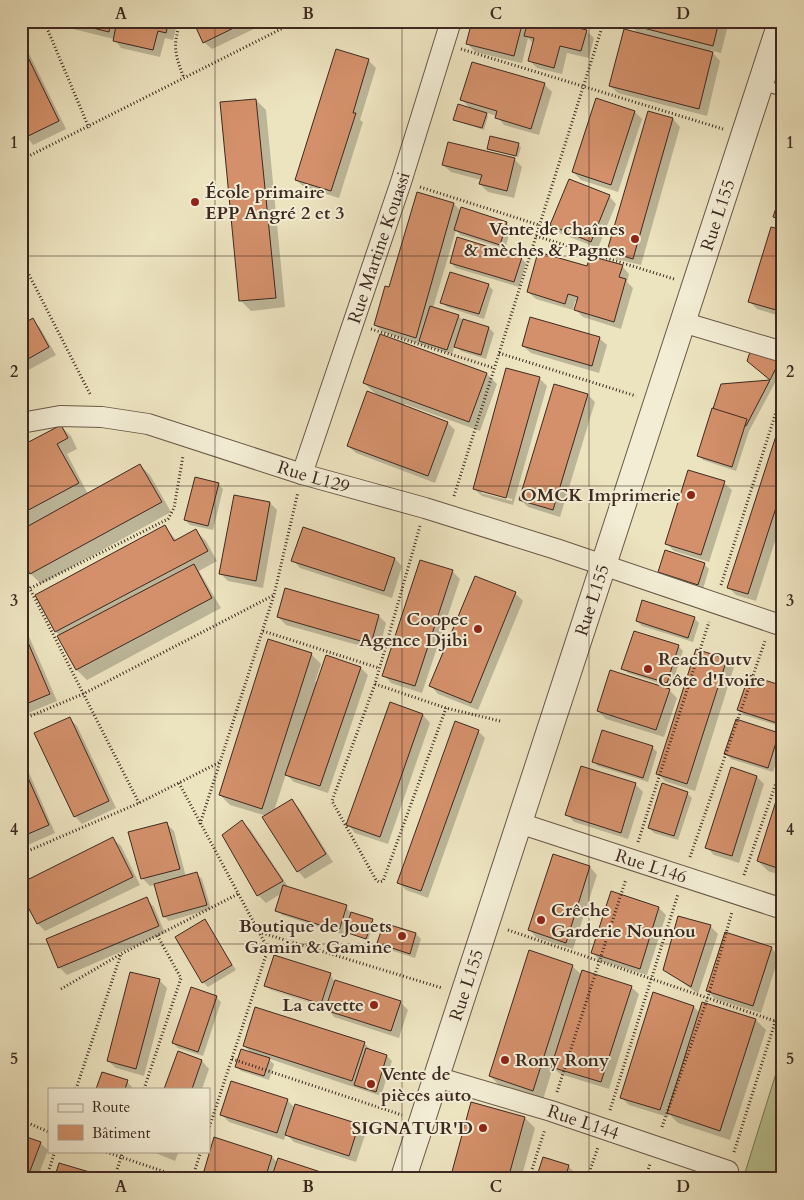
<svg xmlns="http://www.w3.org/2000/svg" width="804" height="1200" viewBox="0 0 804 1200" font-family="Cardo,serif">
	<rect width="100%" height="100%" fill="#ece3bf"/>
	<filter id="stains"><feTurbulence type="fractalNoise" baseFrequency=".004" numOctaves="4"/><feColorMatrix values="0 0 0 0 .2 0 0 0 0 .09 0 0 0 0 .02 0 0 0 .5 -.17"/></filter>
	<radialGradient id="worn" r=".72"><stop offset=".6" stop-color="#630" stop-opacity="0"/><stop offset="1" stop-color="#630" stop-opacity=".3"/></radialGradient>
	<path fill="#b8c391" stroke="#7a7659" d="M783,1051V1179H743Z"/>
	<g fill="#0003" fill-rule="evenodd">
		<path d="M66,21H178L173,40L165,38L160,57L121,48L114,39L73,29Z"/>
		<path d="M194,21H271L212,49L204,42Z"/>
		<path d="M473,21H588L587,25L575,22L574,28L586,31L594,38L589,58L567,53L562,74L537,68L530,61L533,43L528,38L522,63L475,52L468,44Z"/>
		<path d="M630,21H729L721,53L710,50L720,61L707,116L618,93L610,86L640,35L629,24Z"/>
		<path d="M21,37L66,129L33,145L21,128Z"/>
		<path d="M337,51L369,61L376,68L360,120L363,122L339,198L304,187L296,180Z"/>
		<path d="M544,84L552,92L539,135L504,125L497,116L484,112L488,116L484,130L455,120L472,110L462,100Z"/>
		<path d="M256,100L266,110L285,307L251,311L241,301Z"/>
		<path d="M635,112L642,119L618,192L581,180L573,172Z"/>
		<path d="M648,113L673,119L680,127L641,265L616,259L609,251Z"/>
		<path d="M518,145L521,147L518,157L489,148Z"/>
		<path d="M514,159L522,167L514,198L488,192L480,184L481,180L451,172L443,165Z"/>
		<path d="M783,190V225L774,217Z"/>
		<path d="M609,196L616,204L598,248L559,233L552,225Z"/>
		<path d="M454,204L461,211L506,223L511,228L505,249L460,235L456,230L433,308L458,316L464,321L489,328L494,333L486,359L461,351L455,346L452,354L426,346L383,332L375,325L390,289Z"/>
		<path d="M783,232V317L757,309L749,301Z"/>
		<path d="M521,258L526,263L519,287L456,268L451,263Z"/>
		<path d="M622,266L629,274L627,282L633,288L621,329L583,317L576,310L578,302L575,301L573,310L536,299L528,292L588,268Z"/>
		<path d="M488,285L493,290L484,319L447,307L442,302Z"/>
		<path d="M33,320L40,328L56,355L21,374V326Z"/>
		<path d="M381,336L487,374L497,384L480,431L405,404L404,406L448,423L455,430L435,483L356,453L348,446L378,396L364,383Z"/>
		<path d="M599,338L607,345L599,373L531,353L523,346Z"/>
		<path d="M783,358V368L749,431L736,471L703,460L698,455L722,385L772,381L753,366Z"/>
		<path d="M539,378L547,386L513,505L482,496L474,489ZM481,490L512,499V501L481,493Z"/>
		<path d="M588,395L595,402L560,517L528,507L520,499Z"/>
		<path d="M783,418V516L756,601L736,595L729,588Z"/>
		<path d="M61,426L71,436L77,449L67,454L88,494L140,465L150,475L171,512L41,584L31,574L21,556V447Z"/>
		<path d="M724,483L732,490L709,562L674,551L666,543Z"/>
		<path d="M218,484L223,489L213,530L190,525L185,520Z"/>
		<path d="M270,503L277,510L263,588L228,581L221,574Z"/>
		<path d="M165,527L177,541L196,531L206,541L217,561L199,571L221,608L87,680L77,670L60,636L56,632Z"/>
		<path d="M304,529L395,559L402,566L392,598L300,568L293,560Z"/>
		<path d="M704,564L709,569L703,589L664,577L659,572Z"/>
		<path d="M452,571L460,579L422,693L391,683L384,675Z"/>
		<path d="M476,577L516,594L523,601L478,710L438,694L431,686Z"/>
		<path d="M286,589L379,616L386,623L379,651L286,625L278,617Z"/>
		<path d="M21,618L57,701L21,716Z"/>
		<path d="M694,618L699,623L693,642L642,626L637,621Z"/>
		<path d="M678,646L683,651L671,687L628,673L623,668Z"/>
		<path d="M311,654L321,664L315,682L361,668L368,675L328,793L294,782L286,774L274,811L292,800L299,808L333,862L305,879L298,871L267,816L230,805L220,795Z"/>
		<path d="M726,660L734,667L695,791L665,781L658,774Z"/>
		<path d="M783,687V727L744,715L739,710Z"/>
		<path d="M669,690L677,698L664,737L606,719L598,711Z"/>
		<path d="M390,704L423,715L430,723L388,844L355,833L348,825Z"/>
		<path d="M69,718L77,726L116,808L82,824L75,816Z"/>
		<path d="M478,731L485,738L428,898L406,890L399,882Z"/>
		<path d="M778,734L783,741L773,772L731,759L726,754Z"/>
		<path d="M652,747L657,752L648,782L598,766L593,761Z"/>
		<path d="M21,754L55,833L21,848Z"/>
		<path d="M582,768L636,785L643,792L628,839L574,822L567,814Z"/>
		<path d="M757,777L764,784L739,863L714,855L706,847Z"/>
		<path d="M783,783V876L768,871L758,861Z"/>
		<path d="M687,793L692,798L678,840L654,833L649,828Z"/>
		<path d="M242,822L250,829L289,888L346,907L351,913L372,920L374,922L368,940L345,930L344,935L282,915L277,910L282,893L266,903L258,895L223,835Z"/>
		<path d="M166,823L174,831L186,877L197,874L202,879L211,909L169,921L164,916L155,885L150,886L142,878Z"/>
		<path d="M113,839L121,846L140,885L45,931L38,924L21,891Z"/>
		<path d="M554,855L590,867L597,875L573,949L537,938L530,930Z"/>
		<path d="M612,893L659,908L666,915L647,975L600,961L593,953Z"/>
		<path d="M146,899L154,907L165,933L67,975L59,967Z"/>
		<path d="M205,921L236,970L208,987L203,982Z"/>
		<path d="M385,924L416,934L421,939L415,958L384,948L379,943Z"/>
		<path d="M710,926L718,934L698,994L665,969Z"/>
		<path d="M771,948L779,956L761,1013L715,999L708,991Z"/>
		<path d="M572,966L582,975L631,987L639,994L609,1089L560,1074L553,1067L543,1100L500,1086L490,1076Z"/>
		<path d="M330,974L334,981L400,1002L408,1010L399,1038L334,1017L327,1008L271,990L266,986ZM270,986L327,1005L326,1007L270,989Z"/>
		<path d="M159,980L167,988L144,1076L116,1068L108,1061Z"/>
		<path d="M216,997L221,1002L203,1056L178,1048L173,1043Z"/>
		<path d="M694,1007L700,1013L756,1020L766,1030L730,1140L678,1123L669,1114L668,1117L629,1105L621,1097Z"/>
		<path d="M364,1043L372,1051L387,1056L392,1061L381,1096L267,1058L274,1064L269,1080L241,1071L236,1066L254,1055L244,1046Z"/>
		<path d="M179,1053L202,1061L209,1069L202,1089H165Z"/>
		<path d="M127,1082L132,1087L131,1089H98Z"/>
		<path d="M287,1100L295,1108L359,1125L366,1132L356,1162L294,1142L286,1134L284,1140L229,1122L222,1115Z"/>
		<path d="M472,1104L525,1118L535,1128L521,1179H451Z"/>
		<path d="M215,1139L272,1157L278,1163L338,1179L213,1178L205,1171Z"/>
		<path d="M40,1143L48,1150L37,1179H21Z"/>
		<path d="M151,1151H179L175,1161Z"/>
		<path d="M568,1166L576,1174L574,1179H537Z"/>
	</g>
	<g fill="#d3906a" stroke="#3d2921">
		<path d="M64,21H111L109,32Z"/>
		<path d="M117,21H169L166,33L158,31L153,50L113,41Z"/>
		<path d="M193,21H248L203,43Z"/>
		<path d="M472,21H523L514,56L466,44Z"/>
		<path d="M528,21H566L565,25L587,30L581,51L560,46L554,68L528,61L534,38L524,36Z"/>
		<path d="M628,21H719L713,46L628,24Z"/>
		<path d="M624,29L713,52L699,109L609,86Z"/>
		<path d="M21,43L59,121L24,138L21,131Z"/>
		<path d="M336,49L369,59L353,113H356L331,191L295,180Z"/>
		<path d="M472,62L545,83L531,129L495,118L497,111L460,100Z"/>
		<path d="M596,98L635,111L611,185L572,172Z"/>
		<path d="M256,99L276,298L239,301L220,102Z"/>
		<path d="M458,104L487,113L482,128L453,120Z"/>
		<path d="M648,111L673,118L633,259L607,251Z"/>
		<path d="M490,136L519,143L516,156L487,149Z"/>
		<path d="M448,142L515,158L507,191L479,184L482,175L442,165Z"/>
		<path d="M569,179L610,195L591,242L550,225Z"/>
		<path d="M783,186V220L773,217Z"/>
		<path d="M417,192L454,203L416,338L374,325L385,286L389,287Z"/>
		<path d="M461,207L507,222L500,245L454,230Z"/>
		<path d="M771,227L783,230V312L748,302Z"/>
		<path d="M457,237L522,257L514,282L450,263Z"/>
		<path d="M538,252L587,266L590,256L623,265L619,277L626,279L614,322L574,310L578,297L568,294L565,304L527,292Z"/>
		<path d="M450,272L489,284L479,314L440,303Z"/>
		<path d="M430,306L459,315L447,350L419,341Z"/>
		<path d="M530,317L600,337L592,366L522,346Z"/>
		<path d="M33,318L49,347L21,363V325Z"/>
		<path d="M463,319L489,327L481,355L454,347Z"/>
		<path d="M380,334L487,373L469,422L363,383Z"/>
		<path d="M752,346L782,356L770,380L747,361Z"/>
		<path d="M506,368L540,377L506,498L473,489Z"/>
		<path d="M770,380L746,426L711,415L721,384Z"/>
		<path d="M554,384L588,394L553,510L519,500Z"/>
		<path d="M367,391L448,422L428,476L347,446Z"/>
		<path d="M712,408L747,419L732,467L697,456Z"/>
		<path d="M783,414V486L748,594L727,588Z"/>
		<path d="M61,425L68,438L57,444L79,483L21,514V446Z"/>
		<path d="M140,464L162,502L30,574L21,559V530Z"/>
		<path d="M688,470L725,481L701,555L665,544Z"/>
		<path d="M195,477L219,483L208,526L184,520Z"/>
		<path d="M234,495L270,502L256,581L219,574Z"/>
		<path d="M165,525L174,541L196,529L208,551L55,632L35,595Z"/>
		<path d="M303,527L395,558L384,591L291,561Z"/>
		<path d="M665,550L705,563L698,585L658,572Z"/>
		<path d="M420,560L453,570L415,686L382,676Z"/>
		<path d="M194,564L212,598L76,670L57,636Z"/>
		<path d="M475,576L516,592L471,703L429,686Z"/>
		<path d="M285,588L379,615L371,644L277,617Z"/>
		<path d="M642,600L695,617L688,638L636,621Z"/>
		<path d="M21,626L50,694L21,706Z"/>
		<path d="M634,631L679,645L667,683L621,669Z"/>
		<path d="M268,639L312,653L262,809L219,795Z"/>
		<path d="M696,649L727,659L687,784L656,774Z"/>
		<path d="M326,655L361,667L320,786L285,775Z"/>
		<path d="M610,670L670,689L656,730L597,711Z"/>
		<path d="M749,675L783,686V725L737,710Z"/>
		<path d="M390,702L423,714L380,837L346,825Z"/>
		<path d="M70,717L109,801L74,817L34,733Z"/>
		<path d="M736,719L779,733L768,768L724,754Z"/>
		<path d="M455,721L479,730L421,891L397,883Z"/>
		<path d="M602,730L653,746L643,778L592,762Z"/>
		<path d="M21,762L49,825L21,837Z"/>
		<path d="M581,766L636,783L621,833L565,815Z"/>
		<path d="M731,767L757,776L732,856L705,848Z"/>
		<path d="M783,779V870L757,861Z"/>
		<path d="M662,783L688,792L674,836L648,828Z"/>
		<path d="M292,799L326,854L297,872L262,817Z"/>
		<path d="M242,820L283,881L257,896L222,835Z"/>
		<path d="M167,822L180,869L141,879L128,832Z"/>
		<path d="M113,837L133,877L37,924L21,894V883Z"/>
		<path d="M553,854L590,866L566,943L528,930Z"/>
		<path d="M197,872L207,905L163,917L154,884Z"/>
		<path d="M283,885L347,905L339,931L275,911Z"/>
		<path d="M611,891L659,907L640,969L591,953Z"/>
		<path d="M147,897L159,926L58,968L46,939Z"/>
		<path d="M351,912L373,919L366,939L345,932Z"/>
		<path d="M678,916L711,925L691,987L663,970Z"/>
		<path d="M205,919L232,965L202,983L175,937Z"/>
		<path d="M384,923L416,933L410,954L377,943Z"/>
		<path d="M725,932L772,947L753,1006L706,991Z"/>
		<path d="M529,950L573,965L533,1091L489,1076Z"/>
		<path d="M274,955L331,973L321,1004L264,986Z"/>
		<path d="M582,970L632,986L601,1082L551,1067Z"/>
		<path d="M130,972L160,979L136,1069L107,1061Z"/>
		<path d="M335,980L401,1001L391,1031L325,1010Z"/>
		<path d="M191,987L217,996L198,1052L172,1043Z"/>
		<path d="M653,992L694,1006L660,1110L620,1098Z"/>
		<path d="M702,1002L756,1019L720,1131L667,1113Z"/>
		<path d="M255,1007L365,1042L352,1081L243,1046Z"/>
		<path d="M366,1048L387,1055L376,1092L354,1085Z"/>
		<path d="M241,1049L270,1058L264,1076L235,1067Z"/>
		<path d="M178,1051L202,1060L192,1089H164Z"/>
		<path d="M102,1072L128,1080L125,1089H96Z"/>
		<path d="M231,1081L288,1099L277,1133L220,1115Z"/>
		<path d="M471,1102L525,1117L508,1179H450Z"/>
		<path d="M295,1104L359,1124L349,1156L285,1135Z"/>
		<path d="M21,1135L41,1142L27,1179H21Z"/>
		<path d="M214,1137L272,1156L265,1179H228L204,1171Z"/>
		<path d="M543,1157L569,1165L565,1179H536Z"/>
		<path d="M278,1158L339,1178V1179H271Z"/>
		<path d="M59,1163L103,1176L102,1179H54Z"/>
	</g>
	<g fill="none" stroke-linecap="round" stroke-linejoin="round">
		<g stroke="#695848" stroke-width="12">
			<path id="service" d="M760,84L783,91"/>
		</g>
		<g stroke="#695848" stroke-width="22">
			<g id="minor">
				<path d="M682,322L783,352"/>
				<path id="s1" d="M21,423L60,416L102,417L148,424L302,474L425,508L556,549L783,626"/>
				<path id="s2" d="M302,474L401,182L451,21"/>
				<path id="s3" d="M519,823L783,909"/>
				<path id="s4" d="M436,1077L551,1111L728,1171"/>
			</g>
		</g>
		<g stroke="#695848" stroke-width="27">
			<g id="tertiary">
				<path id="s5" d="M403,1179L781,21"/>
			</g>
		</g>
		<g stroke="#3d2921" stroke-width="3" stroke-dasharray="1 2.5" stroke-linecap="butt">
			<path d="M44,21L89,128"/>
			<path d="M181,21C172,45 175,55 184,78"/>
			<path d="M461,49L723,129"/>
			<path d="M21,160L297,21"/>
			<path d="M420,187L539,225"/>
			<path d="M536,236L674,279"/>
			<path d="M21,259L91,396"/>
			<path d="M371,329L494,368"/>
			<path d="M499,353L636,396"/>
			<path d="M454,496L604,21"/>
			<path d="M420,526L375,684L332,801L376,880L379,882L383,881L446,708"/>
			<path d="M21,580L30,589L139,803"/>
			<path d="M721,585L783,390"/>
			<path d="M21,593L168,519L174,508L183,456"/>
			<path d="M778,604L783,588"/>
			<path d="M263,631L379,668"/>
			<path d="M375,684L446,708L500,721"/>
			<path d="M21,720L83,694L274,595"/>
			<path d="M179,783L268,949L209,1128"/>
			<path d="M200,824L274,595L298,492"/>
			<path d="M638,842L709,622"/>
			<path d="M21,854L139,803L220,762"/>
			<path d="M690,857L765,641"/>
			<path d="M744,875L783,763"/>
			<path d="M508,930L775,1021"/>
			<path d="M259,932L442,988"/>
			<path d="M61,989L121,954L238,894"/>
			<path d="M232,1059L402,1115"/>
			<path d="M76,1089L121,954"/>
			<path d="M144,1089L181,978L157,935"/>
			<path d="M557,1092L626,879"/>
			<path d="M610,1110L678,894"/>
			<path d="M21,1120L49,1132"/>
			<path d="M662,1127L708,997L732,912"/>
			<path d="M103,1151L186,1179"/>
			<path d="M734,1152L783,997"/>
			<path d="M46,1179L55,1151"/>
			<path d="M114,1179L123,1151"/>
			<path d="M192,1179L201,1151"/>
			<path d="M529,1179L545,1129"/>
			<path d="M587,1179L598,1147"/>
			<path d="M645,1179L650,1164"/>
		</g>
		<use href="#service" stroke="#f3edd5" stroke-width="10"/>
		<use href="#minor" stroke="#f3edd5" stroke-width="20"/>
		<use href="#tertiary" stroke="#f3edd5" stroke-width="25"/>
	</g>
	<path fill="none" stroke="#3d2921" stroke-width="1" stroke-opacity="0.55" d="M215,21V1179M402,21V1179M589,21V1179M21,256H783M21,486H783M21,714H783M21,944H783"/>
	<g fill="#8f2418" stroke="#f3edd5" stroke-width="2">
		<circle cx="195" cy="202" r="5"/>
		<circle cx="635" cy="239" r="5"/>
		<circle cx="691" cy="495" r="5"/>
		<circle cx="478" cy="629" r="5"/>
		<circle cx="648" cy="669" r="5"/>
		<circle cx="541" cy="920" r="5"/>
		<circle cx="402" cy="936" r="5"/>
		<circle cx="374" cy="1005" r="5"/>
		<circle cx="505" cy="1060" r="5"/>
		<circle cx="371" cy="1084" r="5"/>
		<circle cx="483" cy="1128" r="5"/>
	</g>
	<g text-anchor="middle" stroke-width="4" stroke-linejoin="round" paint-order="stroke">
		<g font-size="18" font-weight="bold" fill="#3d2921" stroke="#f3edd5" text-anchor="end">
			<text x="205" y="198" text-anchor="start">École primaire<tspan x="205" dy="21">EPP Angré 2 et 3</tspan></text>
			<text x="625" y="235">Vente de chaînes<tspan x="625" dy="21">&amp; mèches &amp; Pagnes</tspan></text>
			<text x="681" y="501">OMCK Imprimerie</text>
			<text x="468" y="625">Coopec<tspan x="468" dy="21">Agence Djibi</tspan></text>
			<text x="658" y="665" text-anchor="start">ReachOutv<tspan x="658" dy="21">Côte d'Ivoire</tspan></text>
			<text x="551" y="916" text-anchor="start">Crêche<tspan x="551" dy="21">Garderie Nounou</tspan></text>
			<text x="392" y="932">Boutique de Jouets<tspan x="392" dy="21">Gamin &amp; Gamine</tspan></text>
			<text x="364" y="1011">La cavette</text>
			<text x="515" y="1066" text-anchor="start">Rony Rony</text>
			<text x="381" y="1080" text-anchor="start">Vente de<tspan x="381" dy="21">pièces auto</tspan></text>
			<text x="473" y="1134">SIGNATUR'D</text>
		</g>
		<g font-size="18" fill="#3d2921" stroke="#f3edd5">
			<text dy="6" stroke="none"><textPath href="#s5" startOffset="1014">Rue L155</textPath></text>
			<text dy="6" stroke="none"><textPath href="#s2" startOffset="239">Rue Martine Kouassi</textPath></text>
			<text dy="6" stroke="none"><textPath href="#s1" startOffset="302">Rue L129</textPath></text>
			<text dy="6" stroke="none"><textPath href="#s5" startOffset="609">Rue L155</textPath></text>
			<text dy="6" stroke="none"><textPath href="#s3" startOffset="139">Rue L146</textPath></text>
			<text dy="6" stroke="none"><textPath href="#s5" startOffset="204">Rue L155</textPath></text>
			<text dy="6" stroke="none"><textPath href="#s4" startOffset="154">Rue L144</textPath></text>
		</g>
	</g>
	<rect width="804" height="1200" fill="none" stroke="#ece3bf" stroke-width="55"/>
	<rect x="48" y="1088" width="162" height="65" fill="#f3edd5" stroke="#aa9f8d"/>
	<rect x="58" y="1104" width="25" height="8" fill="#f3edd5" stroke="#aa9f8d"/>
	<text x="92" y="1112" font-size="15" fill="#3d2921">Route</text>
	<rect x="58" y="1125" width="25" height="15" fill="#d3906a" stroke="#aa9f8d"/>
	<text x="92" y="1138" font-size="15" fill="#3d2921">Bâtiment</text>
	<rect x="28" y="28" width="748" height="1144" fill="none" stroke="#3d2921" stroke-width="2"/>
	<g font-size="16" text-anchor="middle" font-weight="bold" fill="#3d2921">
		<text x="121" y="19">A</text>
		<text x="308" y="19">B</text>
		<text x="496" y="19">C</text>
		<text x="683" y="19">D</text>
		<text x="14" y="148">1</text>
		<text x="790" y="148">1</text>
		<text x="14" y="377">2</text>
		<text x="790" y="377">2</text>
		<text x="14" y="606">3</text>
		<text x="790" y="606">3</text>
		<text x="14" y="835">4</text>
		<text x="790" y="835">4</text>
		<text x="14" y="1064">5</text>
		<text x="790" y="1064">5</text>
		<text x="121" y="1192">A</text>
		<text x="308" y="1192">B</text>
		<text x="496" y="1192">C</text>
		<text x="683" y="1192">D</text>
	</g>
	<rect width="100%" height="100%" filter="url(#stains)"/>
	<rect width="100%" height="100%" fill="url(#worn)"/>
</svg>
